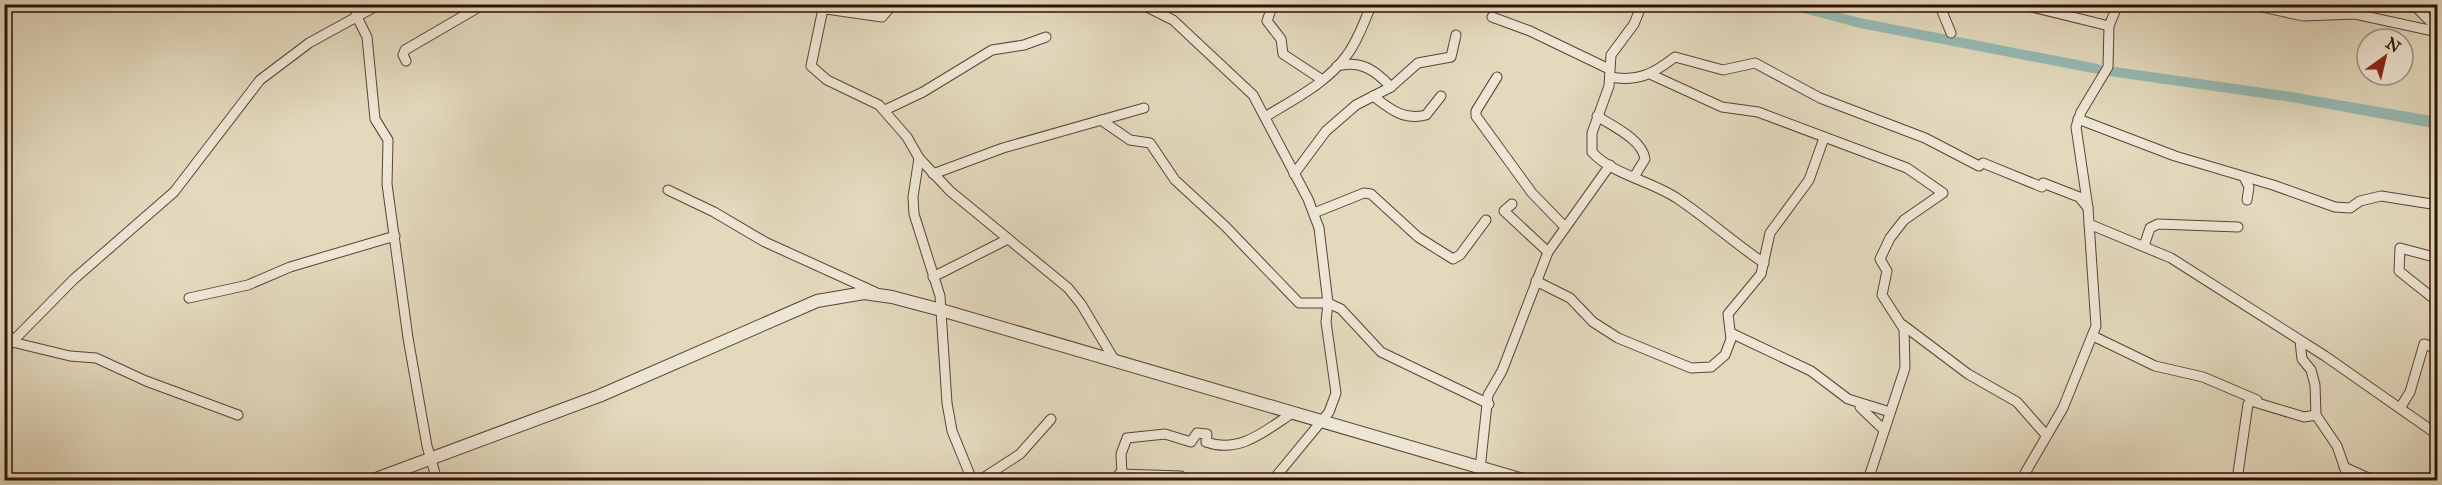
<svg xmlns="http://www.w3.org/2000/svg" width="2442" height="485" viewBox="0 0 2442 485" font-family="'IM FELL Great Primer',serif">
	<rect width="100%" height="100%" fill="#e3d9bd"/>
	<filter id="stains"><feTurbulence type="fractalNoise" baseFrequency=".00333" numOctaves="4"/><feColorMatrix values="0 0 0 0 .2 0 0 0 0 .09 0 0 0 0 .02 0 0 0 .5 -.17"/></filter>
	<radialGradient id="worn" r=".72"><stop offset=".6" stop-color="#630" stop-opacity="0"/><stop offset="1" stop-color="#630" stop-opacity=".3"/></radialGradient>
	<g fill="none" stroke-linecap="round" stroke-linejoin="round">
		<g fill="#95bab4" fill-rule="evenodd">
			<path d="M1779,4H1806L1860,18L2098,64L2106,69L2098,74L1860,28L1781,7Z"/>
			<path d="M2115,67L2291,92L2438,117V129L2291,102L2109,76L2107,72Z"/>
		</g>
		<g stroke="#5d4233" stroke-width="11">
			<g id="minor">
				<path d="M824,4L811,66L827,80L879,105L907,137L919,158L950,191L1068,288L1081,304L1115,361"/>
				<path d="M1141,4L1173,20L1253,95L1308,199L1319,228L1328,303L1326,322L1336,393L1329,412L1273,480"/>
				<path d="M1273,4L1267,21L1281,39L1283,54L1321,79"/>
				<path d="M1642,4L1634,24L1611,55L1609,86L1592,133V152C1611,174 1654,182 1678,199C1708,219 1734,243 1764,263"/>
				<path d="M1939,4L1951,33"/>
				<path d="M2020,4L2109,26"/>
				<path d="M2248,4L2303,16L2355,14L2438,32"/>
				<path d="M2413,4L2438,29"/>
				<path d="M826,9L882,17L893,4"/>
				<path d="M356,15L367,37L375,119L388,140L387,184L408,338L427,446L437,480"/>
				<path d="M1492,17L1530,31L1609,69"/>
				<path d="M406,61L403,55L405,50L484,4"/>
				<path d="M1337,66C1361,60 1375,70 1391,87"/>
				<path d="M1652,75L1722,107L1758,112L1907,168L1943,193L1904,220L1890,238L1880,259L1887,271L1882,295L1904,329L1905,368L1868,480"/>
				<path d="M1497,77L1476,111V116L1532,193L1564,226"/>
				<path d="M1610,77C1638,82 1653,74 1675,57L1723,70L1755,63L1820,98L1925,138L1979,166L1983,163L2042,187L2043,183L2079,197L2088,208"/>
				<path d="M1373,96C1390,109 1404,121 1426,115L1441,96"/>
				<path d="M885,110L923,92L992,50L1024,45L1046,37"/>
				<path d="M1597,116C1612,126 1642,139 1645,159L1634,177"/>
				<path d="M1265,117C1294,99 1327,83 1347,55C1359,39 1364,21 1372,4"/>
				<path d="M2078,119L2175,156L2273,185L2335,207L2350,208L2360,201L2381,196L2438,205"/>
				<path d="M1101,120L1130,140L1150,143L1175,180L1225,226L1299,303H1328L1341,309L1381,352L1489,404"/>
				<path d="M919,158L913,197L914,214L940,296L947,403L952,431L972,480"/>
				<path d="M933,174L1003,148L1144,108"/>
				<path d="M1294,174L1326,131L1356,105L1391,87L1418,63L1451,57L1456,35"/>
				<path d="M2244,177L2249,187L2247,200"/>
				<path d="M668,190L714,212L765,242L875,292"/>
				<path d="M1512,204L1504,211L1548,252"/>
				<path d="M1314,213L1364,193L1371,194L1418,237L1453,259L1460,255L1486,220"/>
				<path d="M2089,224L2171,258L2325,356L2438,435"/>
				<path d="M2144,246L2150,228L2158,224L2238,227"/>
				<path d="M2438,258L2400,248L2399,271L2438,302"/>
				<path d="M933,277L1008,239"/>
				<path d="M1536,281L1570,298L1593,322L1618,338L1691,368L1711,367L1725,355L1731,339L1728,314L1761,274L1770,233L1809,180L1824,138"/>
				<path d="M189,298L248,285L290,267L395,236"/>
				<path d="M1903,325L1968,374L2017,402L2046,435"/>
				<path d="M4,333L12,338V342L70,356L96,358L146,381L238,415"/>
				<path d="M1731,333L1811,371L1848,399L1890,412"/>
				<path d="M2093,336L2155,366L2203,377L2257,400"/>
				<path d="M4,350L74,279L174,192L260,80L309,43L380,4"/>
				<path d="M1860,407L1884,430"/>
				<path d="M2400,408L2410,392L2424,344L2438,349"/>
				<path d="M2316,415L2337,446L2349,480"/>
				<path d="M2344,467L2373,480"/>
				<path d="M394,473L415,480"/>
				<path d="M1119,474L1181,476L1186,480"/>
				<path d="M1122,474L1121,454L1127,438L1165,434L1191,442L1197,433L1207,434L1206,442C1239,454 1265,431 1291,414"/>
				<path d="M980,480L1020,454L1051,419"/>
				<path d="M1484,480L1480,469L1488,395L1502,371L1548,252L1610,165"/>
				<path d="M2021,480L2063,408L2096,326L2088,208L2076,127L2081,112L2108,67L2109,26L2118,4"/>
				<path d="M2237,480L2248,404L2251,401L2304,417L2316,415L2315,385L2311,370L2302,359L2300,341"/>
			</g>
		</g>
		<g stroke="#5d4233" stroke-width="14">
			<path id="tertiary" d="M373,480L599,396L817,301L864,293L892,297L941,310L1523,480"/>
		</g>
		<use href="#minor" stroke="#ede6d4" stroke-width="9"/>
		<use href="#tertiary" stroke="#ede6d4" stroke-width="12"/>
	</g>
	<rect width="2442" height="485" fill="none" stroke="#e3d9bd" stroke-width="24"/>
	<rect x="6" y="6" width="2430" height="473" fill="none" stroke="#301005" stroke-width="3"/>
	<rect x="12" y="12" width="2418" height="461" fill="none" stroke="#301005" stroke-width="1.5"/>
	<g transform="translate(2385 57) rotate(34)"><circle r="28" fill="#ede6d4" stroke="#a19081" stroke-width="1.5"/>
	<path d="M0-4.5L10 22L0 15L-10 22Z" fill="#8f2418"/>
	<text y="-9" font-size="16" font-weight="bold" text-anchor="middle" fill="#301005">N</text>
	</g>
	<rect width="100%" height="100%" filter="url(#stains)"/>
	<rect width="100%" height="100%" fill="url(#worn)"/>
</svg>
